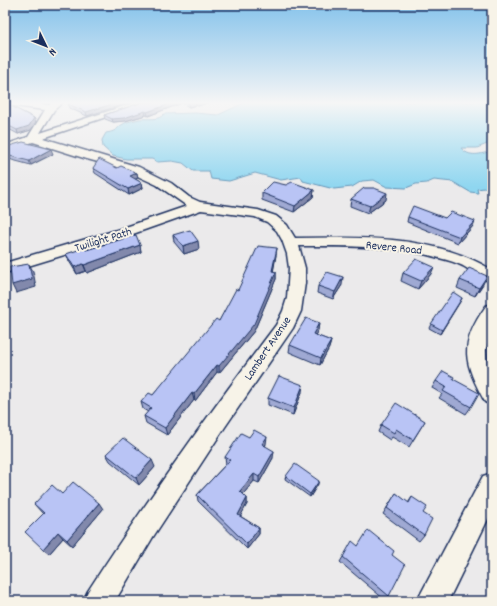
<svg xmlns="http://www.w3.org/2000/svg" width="497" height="606" viewBox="0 0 497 606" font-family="Dekko,sans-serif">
	<rect width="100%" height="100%" fill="#ebeaeb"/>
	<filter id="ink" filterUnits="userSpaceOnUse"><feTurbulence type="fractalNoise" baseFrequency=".025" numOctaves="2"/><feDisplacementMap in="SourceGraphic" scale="8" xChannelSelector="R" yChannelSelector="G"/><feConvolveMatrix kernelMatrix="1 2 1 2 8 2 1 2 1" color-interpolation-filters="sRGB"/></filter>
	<g filter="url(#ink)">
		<path fill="#8fd6f0" stroke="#6193b6" d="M246,102H492V146L487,144L477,148H461C469,158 481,154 492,151V190L484,188L477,189L478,193L470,192L453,182L434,180L427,183L416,184L406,188L387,187L374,180L362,181L352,187L334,189L303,181L301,177L281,180L255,173L229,181L211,179L209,171H193L183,163L172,161L157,162L152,159H126L113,156L103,147L102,140L106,133C119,131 115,128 125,123C129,121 136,120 140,119C148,118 159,121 164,114L195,113L218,115Z"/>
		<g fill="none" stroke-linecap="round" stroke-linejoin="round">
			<g stroke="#1b2f5e" stroke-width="3">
				<g id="minor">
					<path d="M5,102H29L49,105L53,102H63L54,110L40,133L137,102H151L43,138L139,167L171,183L189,197L200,202L258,210L276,216L287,225L295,238C360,237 435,235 492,270V282C483,280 476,273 468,269C461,264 451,261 443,259C396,245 347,246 299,246L305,268V283L301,311L293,328L225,427L153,537L115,601H83L88,591C147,500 210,412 276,325L283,311L287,298L289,268L287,254L282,240L277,231L267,222L255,217L201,210L130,235L5,273V263L120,229L187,206L157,185L120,168L87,159L33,142L5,151V145L28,137L45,110L7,105Z"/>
					<path d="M492,304V327L486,350L487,366L492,377V405L485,402C464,363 458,345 486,306Z"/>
					<path d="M492,473V511L448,601H417L483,476Z"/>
				</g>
			</g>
			<use href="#minor" fill="#f7f3e8" fill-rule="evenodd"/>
		</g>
		<g fill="#9fa9d3" stroke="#1b2f5e">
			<path d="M131,102L87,116L69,108L68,104Z"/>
			<path d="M143,102H210L198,106L196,105L189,107L182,103L148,116L146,115L125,121L113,122L105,119L104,115Z"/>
			<path d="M5,103L34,118L36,122L31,130L18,134L5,127Z"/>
			<path d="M5,147L53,154L31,165L12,160L5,157Z"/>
			<path d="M93,168H117L137,173L138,178L135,179L142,183L143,188L129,195L95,173Z"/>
			<path d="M314,190L313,197L294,212L262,200V193Z"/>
			<path d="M351,199L386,200L368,213L350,206Z"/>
			<path d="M408,217L445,218L473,226L458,243L407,222Z"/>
			<path d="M173,235L199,249L184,254L174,242Z"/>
			<path d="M140,245L141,252L87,273L86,271L77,274L69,261L66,254L86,250Z"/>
			<path d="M276,255L273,271L276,272V279L254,331L219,373L217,372L195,401L194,400L167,435L146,423L144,416L148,412L143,409L141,402L153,395L219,321L238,290Z"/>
			<path d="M403,273L431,274L418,289L401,281Z"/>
			<path d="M460,280L483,284L475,296L457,288Z"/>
			<path d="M342,285L333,299L317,293L318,286Z"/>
			<path d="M462,298L440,334L429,328L431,324Z"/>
			<path d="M319,323L318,330L315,335L331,341L329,348L320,365L289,352L290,345Z"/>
			<path d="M453,379L471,407L466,414L439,398L442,394L432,388L436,381Z"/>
			<path d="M302,392L293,415L268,405V398Z"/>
			<path d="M425,421L409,447L392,437L390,440L378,432L381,425Z"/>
			<path d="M249,437L266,444L265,446L273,458L259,483L254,481L243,494L247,498V504L240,516L259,528V534L247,549L198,501L197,495L226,464L225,457Z"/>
			<path d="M106,454L155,467L139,485L110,461Z"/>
			<path d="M286,476L318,484L310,497L285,479Z"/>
			<path d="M396,493L408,503L412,497L423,513L424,535L419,541L383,514Z"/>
			<path d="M62,494L103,509L72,546L63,538L49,554L43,514L34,504Z"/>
			<path d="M358,546L392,555L389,596L385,600L340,562L343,557Z"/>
		</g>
		<g fill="#8289ac" stroke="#1b2f5e">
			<path d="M119,102H131L87,116L86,112Z"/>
			<path d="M175,102H182V103L148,116L147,112Z"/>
			<path d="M192,102H196V105L189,107L188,103Z"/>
			<path d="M199,102H210L198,106V103Z"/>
			<path d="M145,111L146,115L125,121L113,122L112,119Z"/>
			<path d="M34,118L36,122L31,130L18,134L17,130Z"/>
			<path d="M7,138L9,142L5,144V139Z"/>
			<path d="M51,149L53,154L31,165L29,161Z"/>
			<path d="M137,173L138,178L131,181L130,176Z"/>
			<path d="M142,183L143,188L129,195L128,189Z"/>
			<path d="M314,190L313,197L294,212L295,206Z"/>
			<path d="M387,193L386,200L368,213L370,206Z"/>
			<path d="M475,221L473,226L458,243L460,237Z"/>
			<path d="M198,241L199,249L184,254L183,246Z"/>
			<path d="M140,245L141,252L87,273L84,265Z"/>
			<path d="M277,248L276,255L272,279V271Z"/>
			<path d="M29,264L33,271L36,287L16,293L12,285Z"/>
			<path d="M83,264L86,271L77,274L74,267Z"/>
			<path d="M434,267L431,274L418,289L421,281Z"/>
			<path d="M276,272V279L254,331L219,373V366Z"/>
			<path d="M487,276L483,284L475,296L479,288Z"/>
			<path d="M343,277L342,285L333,299L335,292Z"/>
			<path d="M462,298L460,302L440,334L442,330Z"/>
			<path d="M319,323L318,330L312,342L313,334Z"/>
			<path d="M331,341L329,348L320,365L321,358Z"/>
			<path d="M217,365V372L195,401L194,394Z"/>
			<path d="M303,385L302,392L293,415L294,408Z"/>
			<path d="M192,393L194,400L167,435L165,428Z"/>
			<path d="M267,437L266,444L262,451V444Z"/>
			<path d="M274,451L273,458L259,483V477Z"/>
			<path d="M152,460L155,467L139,485L136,478Z"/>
			<path d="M254,474V481L240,498V491Z"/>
			<path d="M319,481L318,484L310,497V494Z"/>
			<path d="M247,498V504L238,521V515Z"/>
			<path d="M99,503L103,509L72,546L67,540Z"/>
			<path d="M259,528V534L247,549V544Z"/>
			<path d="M58,532L63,538L49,554L43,549Z"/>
		</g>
		<g fill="#b9c4f5" stroke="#1b2f5e">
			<path d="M71,102H119L86,112L68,104Z"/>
			<path d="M143,102H175L147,112L145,111L124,118L112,119L104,115Z"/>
			<path d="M5,103L34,118L29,126L17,130L5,124Z"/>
			<path d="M23,142L51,149L29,161L10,156L5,153V147Z"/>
			<path d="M99,159L117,168L121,166L137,173L130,176L142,183L128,189L93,168Z"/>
			<path d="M273,182L286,185L292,182L314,190L295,206L262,193Z"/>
			<path d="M364,188H374L387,193L370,206L351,199Z"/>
			<path d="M413,206L445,218L451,212L475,221L460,237L408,217Z"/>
			<path d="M190,230L198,241L183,246L173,235Z"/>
			<path d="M136,235L140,245L84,265L83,264L74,267L66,254L84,248L86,250Z"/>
			<path d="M258,246L277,248L272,271L276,272L254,324L219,366L217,365L194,394L192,393L165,428L144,416L151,408L141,402L149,393L153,395L216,319L219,321L236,289L238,290Z"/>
			<path d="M416,259L434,267L421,281L403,273Z"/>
			<path d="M29,264L32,279L12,285L10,267Z"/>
			<path d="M469,268L487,276L479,288L460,280Z"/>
			<path d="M327,272L343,277L335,292L318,286Z"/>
			<path d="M453,292L462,298L442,330L431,324Z"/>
			<path d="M306,318L319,323L313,334L331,341L321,358L290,345Z"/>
			<path d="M443,371L454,377L453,379L479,393L471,407L443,391L446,387L436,381Z"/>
			<path d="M279,376L303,385L294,408L268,398Z"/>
			<path d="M396,403L425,421L413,440L396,429L394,433L381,425Z"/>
			<path d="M254,430L267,437L262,444L274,451L259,477L254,474L240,491L247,498L238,515L259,528L247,544L197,495L230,460L225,457L241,433L249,437Z"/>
			<path d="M123,438L152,460L136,478L106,454Z"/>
			<path d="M295,464L319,481L310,494L286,476Z"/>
			<path d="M73,482L99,503L67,540L58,532L43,549L25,532L44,513L34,504L52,485L62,494Z"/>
			<path d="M396,493L409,503L412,497L427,507L423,513L432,519L424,535L387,508Z"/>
			<path d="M368,530L394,551L392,555L405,565L389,596L343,557L352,541L358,546Z"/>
		</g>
	</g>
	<linearGradient id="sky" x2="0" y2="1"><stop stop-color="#84c2eb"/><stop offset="0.55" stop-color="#f6f6f6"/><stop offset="1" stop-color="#f6f6f6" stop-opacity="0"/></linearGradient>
	<rect width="497" height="187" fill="url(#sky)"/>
	<g text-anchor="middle" stroke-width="4" stroke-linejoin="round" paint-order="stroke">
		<g font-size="12" fill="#1b2f5e" stroke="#f7f3e8">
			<text transform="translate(103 239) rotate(-17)" y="4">Twilight Path</text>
			<text transform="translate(394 247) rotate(6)" y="4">Revere Road</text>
			<text transform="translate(267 348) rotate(-56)" y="4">Lambert Avenue</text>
		</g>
	</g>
	<rect width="497" height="606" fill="none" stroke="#f7f3e8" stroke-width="20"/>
	<rect x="10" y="10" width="477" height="586" fill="none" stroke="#1b2f5e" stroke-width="1.5" filter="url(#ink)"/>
	<g transform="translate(46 46) rotate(133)" stroke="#f7f3e8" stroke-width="3" paint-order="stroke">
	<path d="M0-3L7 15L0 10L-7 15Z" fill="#1b2f5e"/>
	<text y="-6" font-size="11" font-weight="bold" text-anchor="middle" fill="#1b2f5e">N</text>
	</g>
</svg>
